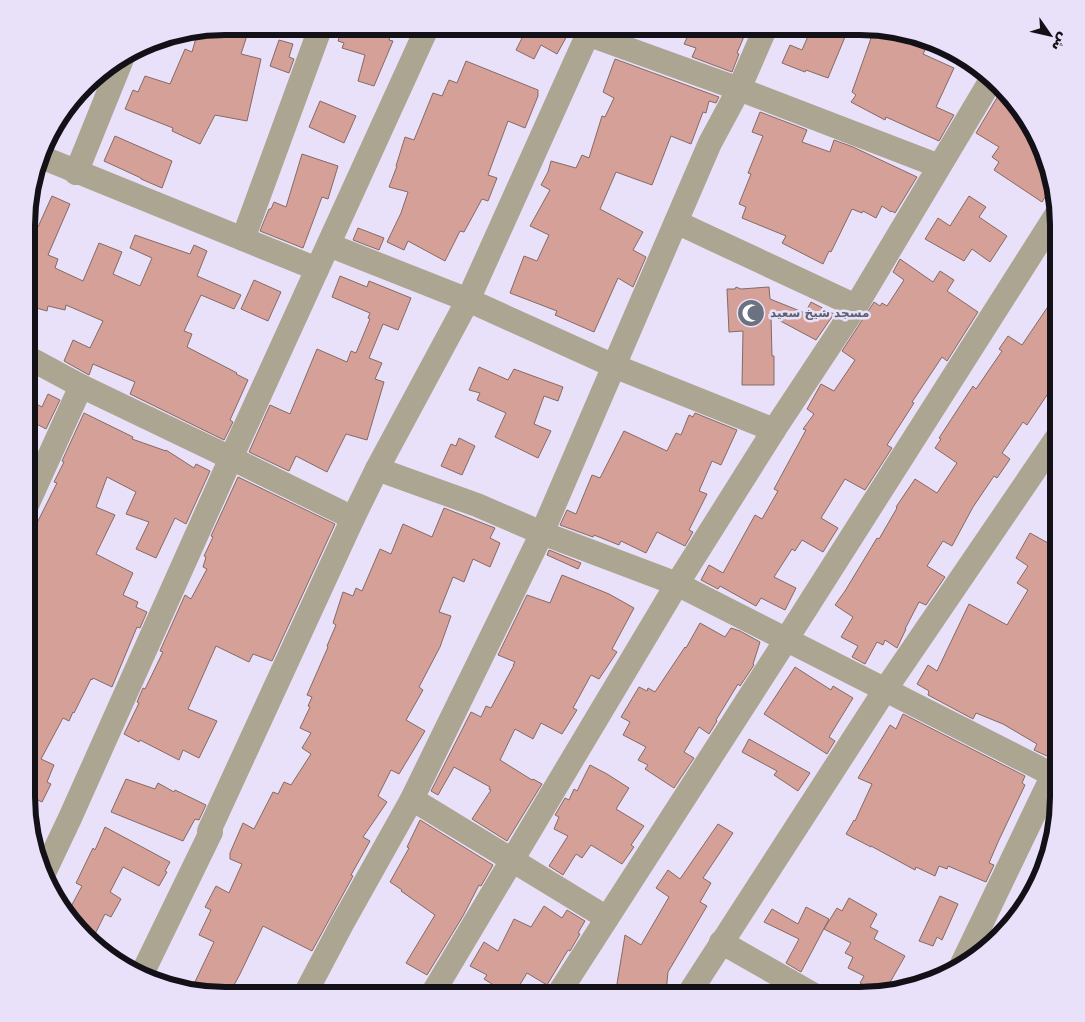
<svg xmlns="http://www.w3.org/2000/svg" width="1085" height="1022" viewBox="0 0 1085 1022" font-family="'DejaVu Sans',Cairo,sans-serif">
	<rect width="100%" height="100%" fill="#e9e0fa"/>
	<g fill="#d5a097" stroke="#856a65">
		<path d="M225,26H250L241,54L261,59L247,121L215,115L200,144L172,131L173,128L125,109L133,90L138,92L145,76L170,84L185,49L192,52L198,31Z"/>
		<path d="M343,26H393L389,40L393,41L374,86L358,81L365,55L342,48L344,43L338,41Z"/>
		<path d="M500,26H547L568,34L557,54L541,45L534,59L516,50L522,38Z"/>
		<path d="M692,27H748L737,53L739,54L732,72L692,57L696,48L684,44Z"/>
		<path d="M812,27H822L845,37L828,78L806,70L805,72L782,63L790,45L802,50Z"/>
		<path d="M875,27L929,42L923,54L954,68L936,107L954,115L939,141L886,117L885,120L851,102L856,95L852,92Z"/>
		<path d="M279,40L293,44L289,57L294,59L289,73L270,66Z"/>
		<path d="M615,59L719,97L716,103L709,101L706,113L703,112L691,144L671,136L652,185L616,172L600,209L643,232L633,250L646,257L633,287L618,278L594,332L555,315L557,311L510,293L524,256L537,261L549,235L530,226L550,190L541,185L548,172L551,161L576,168L582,155L589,158L602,116L605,117L614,98L603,92Z"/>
		<path d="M466,61L538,90V96L525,128L508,121L488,175L497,178L488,201L482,199L464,232L460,231L445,261L408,241L404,250L387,242L401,213L408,192L389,187L397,166H396L405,137L414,140L433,93L442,96L449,80L457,83Z"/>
		<path d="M998,96L1018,109L1044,149L1052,186L1042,202L994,170L999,162L992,157L999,147L976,133Z"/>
		<path d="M320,101L356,116L344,143L309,127Z"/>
		<path d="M760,112L807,130L802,142L830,152L834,140L853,147L917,177L895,213L892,211L891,212L882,206L876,218L863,211L862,213L852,209L831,252L829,251L823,264L782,243L786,236L742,218L746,207L739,204L751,174L748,173L763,136L752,132Z"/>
		<path d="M115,136L172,161L162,188L141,179V178L104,161Z"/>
		<path d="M302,154L338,166L328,199L322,197L303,248L260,231L269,209H271L274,202L286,207Z"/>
		<path d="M52,196L70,204L48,255L58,259L55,268L83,281L99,243L122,252L113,274L140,286L152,258L130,248L135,235L190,254L194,245L207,251L197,276L241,295L234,309L201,295L184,331L192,334L187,347L237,373L236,374L248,380L230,420L233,422L224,440L130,394L135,382L93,364L89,375L64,361L73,340L90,348L103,321L66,305L65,310L48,306L47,311L29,306L30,222L38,227Z"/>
		<path d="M969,196L986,207L979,217L1007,236L990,262L972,249L964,261L925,239L938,218L950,226Z"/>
		<path d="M358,228L384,238L379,250L353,240Z"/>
		<path d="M900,259L933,282L940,271L954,280L947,291L978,312L947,361L942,357L912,402L914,403L887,445L892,448L865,490L845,479L821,518L838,528L823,552L802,540L795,551L792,549L774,577L796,588L785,610L761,598L756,606L720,586L718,589L701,580L709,565L723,573L755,515L762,519L778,491L774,489L806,430L803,429L814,414L807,409L821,384L834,391L855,360L842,351L874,302L880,306L882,303L887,306L904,280L893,272Z"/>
		<path d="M340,276L367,287L369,281L411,298L398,330L383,324L369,358L382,363L375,379L384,382L367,440L346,434L327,472L296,456L289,471L249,452L270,405L290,414L317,349L347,362L351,351L356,353L370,319L368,318L370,313L332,297Z"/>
		<path d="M254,280L281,292L268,321L241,309Z"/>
		<path d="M736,287L741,289L769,287L770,299L805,313L811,302L834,314L816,340L771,316L772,356H774V385H742L743,331L729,332L727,289H735Z"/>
		<path d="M1049,305L1058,312V393L1051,389L1027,425L1023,422L1002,453L1010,459L997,478L994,476L973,507L952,546L943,541L927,566L945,577L926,605L919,602L905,629H906L897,648L885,640L883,645L877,642L865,664L852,657L858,646L841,637L853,617L835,605L845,591L877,538L879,539L897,508L896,507L915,479L937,493L957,463L935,448L941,439L939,438L973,386L976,389L1002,351L999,349L1008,336L1022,345Z"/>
		<path d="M479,367L508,380L514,369L563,387L558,401L544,396L534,424L551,431L538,458L495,437L506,413L477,400L480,393L469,390Z"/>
		<path d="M48,394L60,400L46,429L29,420V400L42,407Z"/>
		<path d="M84,413L133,437L132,439L166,451V450L194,468L196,464L210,471L186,524L175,518L156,558L136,549L149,522L126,514L136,492L107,477L96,507L115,515L96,554L133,573L123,595L138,602L136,607L147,612L140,628L137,627L112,687L93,678L92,680L91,679L74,713L73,712L69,721L63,718L41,759L54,765L47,782L51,784L42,802L27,795V676L35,659L27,656L28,552L38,521L57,483L54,482L64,462L62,461Z"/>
		<path d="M695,413L737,430L721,465L712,461L699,491L707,494L689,530L693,532L685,546L657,532L646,553L621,541L619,545L594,535L593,537L560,525L567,510L576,514L592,475L600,478L624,431L667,451L676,433L681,435L689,415L693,417Z"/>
		<path d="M459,438L475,446L462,475L441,466L451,444L456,446Z"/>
		<path d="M238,477L335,524L272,661L253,654L249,662L216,646L188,709L217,721L199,758L183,750L179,760L140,740L139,742L124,734L139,703L137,702L143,688L145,689L163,652L160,651L185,595L191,599L207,569L203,567L206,557L204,556L213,537L211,536Z"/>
		<path d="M444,508L495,528L490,538L500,543L490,567L473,559L464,582L453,577L439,612L451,616L440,647L419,687L423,690L406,720L425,731L399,774L391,770L378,796L387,802L363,837L370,841L351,875L353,876L312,951L263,926L240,974L228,996L204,991L193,986L214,942L199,935L211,910L205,907L216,886L229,893L242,864L230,859V853L243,823L254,829L273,792L278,794L284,782L291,785L311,754L302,748L311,733L300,728L310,707L308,706L312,697L307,695L328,647L327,646L336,625L333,623L343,592L353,596L356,588L362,591L380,549L391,554L403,524L432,537Z"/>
		<path d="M1059,526V745L1057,749L1051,751L1047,756L1034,750L1037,744L1003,724L976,713L973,719L928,695L929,691L917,684L928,665L937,671L969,604L1007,625L1028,590L1017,583L1028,566L1016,558L1030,533L1048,543Z"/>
		<path d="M549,550L581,563L578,569L547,555Z"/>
		<path d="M562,575L609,594L634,608L612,649L617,652L599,679L591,675L573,708L577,710L562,734L541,723L533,739L515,729L500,760L532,780L533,779L542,784L507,841L472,819L491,790L489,789L490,787L454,767L438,795L431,791L471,712L481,717L486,706L491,708L514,665H513L515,662L498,655L527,595L550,603Z"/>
		<path d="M700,623L725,637L731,628L740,631L760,642L753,664L754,665L740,686L738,684L716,720L717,721L709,734L699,727L684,752L694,758L674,788L645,769L648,765L638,760L646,747L623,735L630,722L621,717L639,687L647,691L648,688L655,692L685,647L686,648Z"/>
		<path d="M795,667L831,690L833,686L853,698L829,737L835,741L827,754L764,714Z"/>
		<path d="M903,714L1025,776L1022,783L1025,785L998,842L989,863L994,865L986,882L948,866L947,869L939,866L935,876L916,867L915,870L871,846V847L846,834L854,820L855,821L872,784L858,778L890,725L896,729Z"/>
		<path d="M749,739L810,773L798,791L774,775L777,771L742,752Z"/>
		<path d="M590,765L607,774L629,788L616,809L644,826L631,845L634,847L622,864L591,845L582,858L576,854L563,875L549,866L568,836L554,829L559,817L555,815L565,798L569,800L574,789L577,791Z"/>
		<path d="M126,779L155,789L158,783L174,792L175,790L206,805L199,820L195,819L183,841L111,812Z"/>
		<path d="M420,820L493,865L481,886L479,885L463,916L427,975L406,963L435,915L401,891L402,890L390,882L409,848L407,847Z"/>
		<path d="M718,824L733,833L703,878L711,883L700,902L707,906L668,972L666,993L658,992V995L615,996L625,935L641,945L669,897L656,888L668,870L680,879Z"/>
		<path d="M105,827L170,862L165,871L167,872L159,886L123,867L110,892L121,899L111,917L105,914L92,940L75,928L67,914L82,886L76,883L93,848L95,850Z"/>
		<path d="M940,896L958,904L942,940L937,937L933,946L919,941Z"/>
		<path d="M849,898L877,914L870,927L878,931L874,939L905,956L884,993L880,994L860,983L864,976L848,968L853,957L845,953L851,943L824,929L837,908L842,911Z"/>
		<path d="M544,906L562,918L567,910L585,921L578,933L580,934L570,951L568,950L547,985L527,973L513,996H511L484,979L487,975L470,966L484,942L498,951L514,919L531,927Z"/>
		<path d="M806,907L829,919L801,972L786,963L799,939L764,922L772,909L798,924Z"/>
		<path d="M772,987L787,995H768Z"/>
	</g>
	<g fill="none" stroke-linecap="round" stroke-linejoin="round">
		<g stroke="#aba591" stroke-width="24">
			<path d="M587,34L739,89L939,166"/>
			<path d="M41,157L317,269"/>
			<path d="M76,173L122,59"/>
			<path d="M676,222L856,306"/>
			<path d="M243,239L321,26"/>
			<path d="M329,245L468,300L614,366L774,430"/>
			<path d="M29,358L81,386L231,458L353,518"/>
			<path d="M377,469L477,505L542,533L677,584L1059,778"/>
			<path d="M28,503L81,386"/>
			<path d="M412,799L607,918"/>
			<path d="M43,875L70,818L231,458L428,26"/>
			<path d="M721,942L814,995"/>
			<path d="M962,964L1059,762"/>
			<path d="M141,976L211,832L209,831L353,518L377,469L468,300L591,27"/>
			<path d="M688,995L885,690L1058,436"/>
			<path d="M304,996L342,924L412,799L542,533L710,143L739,89L766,27"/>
			<path d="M431,996L677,584L774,430L856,306L991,80"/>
			<path d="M557,996L786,640L1058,212"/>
		</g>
	</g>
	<defs>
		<g id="mosque-disc" transform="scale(1.4375)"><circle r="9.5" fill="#6b7280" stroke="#e9e0fa"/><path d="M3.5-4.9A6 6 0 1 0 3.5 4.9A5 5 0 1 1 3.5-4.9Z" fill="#fff"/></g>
	</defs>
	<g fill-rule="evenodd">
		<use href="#mosque-disc" x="751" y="313"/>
	</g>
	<g text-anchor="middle" stroke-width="5" stroke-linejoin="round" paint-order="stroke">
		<g font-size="12" font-weight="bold" fill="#5b616d" stroke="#e9e0fa" text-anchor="start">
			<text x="770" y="317">مسجد شيخ سعيد</text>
		</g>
	</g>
	<path d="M0 0H1085V1022H0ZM225 35H860A190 190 0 0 1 1050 225V797A190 190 0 0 1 860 987H225A190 190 0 0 1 35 797V225A190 190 0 0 1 225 35Z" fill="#e9e0fa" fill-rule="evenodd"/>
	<path fill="none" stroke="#131018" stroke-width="6" d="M225 35H860A190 190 0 0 1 1050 225V797A190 190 0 0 1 860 987H225A190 190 0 0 1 35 797V225A190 190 0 0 1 225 35Z"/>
	<g transform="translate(1050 35) rotate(124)" stroke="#e9e0fa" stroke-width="4" paint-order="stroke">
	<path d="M0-4L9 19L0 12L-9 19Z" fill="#131018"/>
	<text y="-8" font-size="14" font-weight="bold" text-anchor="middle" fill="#131018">ش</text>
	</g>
</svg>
